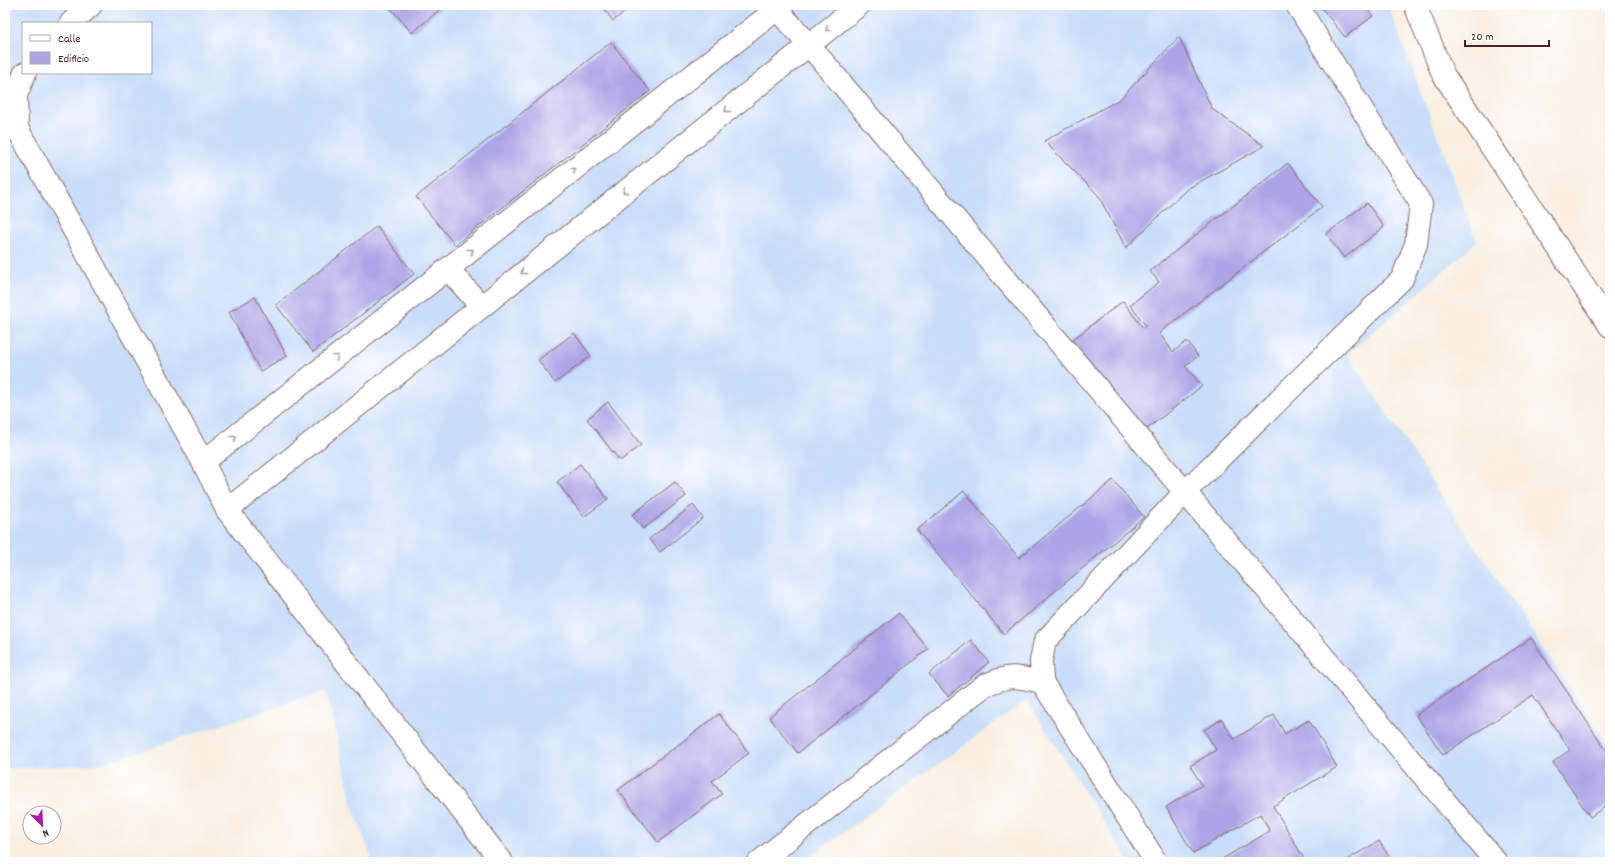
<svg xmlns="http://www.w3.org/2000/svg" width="1615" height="867" viewBox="0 0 1615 867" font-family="Dekko,sans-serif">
	<rect width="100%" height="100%" fill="#fff"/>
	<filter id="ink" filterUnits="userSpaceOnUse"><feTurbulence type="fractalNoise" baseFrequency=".025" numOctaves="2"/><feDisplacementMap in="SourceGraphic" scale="8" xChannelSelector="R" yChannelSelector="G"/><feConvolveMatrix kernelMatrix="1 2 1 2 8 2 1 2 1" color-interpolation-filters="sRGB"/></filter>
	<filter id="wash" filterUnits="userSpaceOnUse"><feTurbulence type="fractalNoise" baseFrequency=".012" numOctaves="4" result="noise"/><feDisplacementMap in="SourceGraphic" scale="16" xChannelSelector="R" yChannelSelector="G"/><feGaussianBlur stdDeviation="0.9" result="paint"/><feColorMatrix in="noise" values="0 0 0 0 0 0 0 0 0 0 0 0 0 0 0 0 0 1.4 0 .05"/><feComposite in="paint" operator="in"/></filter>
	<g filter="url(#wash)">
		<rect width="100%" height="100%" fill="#f8efe0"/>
		<path fill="#c8ddf9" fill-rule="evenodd" d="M5,5H1388L1477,242L1347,354L1610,748V862H1129L1027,700L802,862H369L371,856L353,807L326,691L101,764L5,769ZM23,23H151V73H23Z"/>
		<g id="blocks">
			<g fill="#ada4e6">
				<path d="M388,5H445L412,33Z"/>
				<path d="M601,5H634L613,21Z"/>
				<path d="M1319,5H1364L1373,16L1345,37Z"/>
				<path d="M1179,37L1212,109L1264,146L1187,189L1126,248L1098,195L1044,141L1120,99Z"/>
				<path d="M611,42L650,91L455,245L416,197Z"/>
				<path d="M1288,163L1322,207L1159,333L1173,352L1187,341L1198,356L1185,366L1202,386L1139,435L1068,343L1123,301L1143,328L1146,326L1130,305L1159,282L1150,271Z"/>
				<path d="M1367,203L1384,227L1344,258L1326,234Z"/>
				<path d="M377,226L414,274L313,352L276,305Z"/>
				<path d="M255,297L287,356L260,371L229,312Z"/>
				<path d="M574,333L591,356L555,383L538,360Z"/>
				<path d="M608,402L641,445L620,461L587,419Z"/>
				<path d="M580,464L608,499L584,517L557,482Z"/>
				<path d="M1113,480L1144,517L1004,634L917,530L964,491L1019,558Z"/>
				<path d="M675,482L686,496L643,529L632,515Z"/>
				<path d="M693,505L703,518L660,552L649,539Z"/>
				<path d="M899,613L928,649L798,753L769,717Z"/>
				<path d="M1531,638L1610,756V803L1590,817L1553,762L1570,750L1533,695L1443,755L1416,715Z"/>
				<path d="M971,640L989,662L948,696L929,674Z"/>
				<path d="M719,714L749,753L712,781L722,794L658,842L618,790Z"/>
				<path d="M1274,715L1285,734L1309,720L1337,767L1273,806L1306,862H1217L1270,831L1260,814L1193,853L1166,807L1202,785L1190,766L1216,750L1204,730L1222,719L1234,739Z"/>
				<path d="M1379,841L1391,859L1385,862H1343Z"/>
			</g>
		</g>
	</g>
	<g filter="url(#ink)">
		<use href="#blocks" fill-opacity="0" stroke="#87686a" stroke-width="1"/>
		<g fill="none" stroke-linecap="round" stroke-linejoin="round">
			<g stroke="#87686a" stroke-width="24">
				<g id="minor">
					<path d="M773,5L809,45L1496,862"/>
					<path d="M71,23L91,5"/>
					<path d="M25,73L16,95L17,128L203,462L227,510L502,862"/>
					<path d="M448,269L481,306"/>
					<path d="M203,462L782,5"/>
					<path d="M227,510L859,5"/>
					<path d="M759,862L985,685C1010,674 1016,676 1042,682"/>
					<path d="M1156,862L1042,682L1041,661L1045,641L1186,491L1402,279L1416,244L1421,204L1297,5"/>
				</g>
			</g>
			<g stroke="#87686a" stroke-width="24">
				<path id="major" d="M1415,5L1443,74L1610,326"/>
			</g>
			<use href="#minor" stroke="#fff" stroke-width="22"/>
			<use href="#major" stroke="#fff" stroke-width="22"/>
		</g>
		<defs><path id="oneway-chevron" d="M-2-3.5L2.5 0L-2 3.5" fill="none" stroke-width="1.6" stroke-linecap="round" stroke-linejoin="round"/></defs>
		<g stroke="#ae9aa0">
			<use href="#oneway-chevron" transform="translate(828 29) rotate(141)"/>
			<use href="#oneway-chevron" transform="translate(727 110) rotate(141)"/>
			<use href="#oneway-chevron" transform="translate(573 170) rotate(-38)"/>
			<use href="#oneway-chevron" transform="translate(625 191) rotate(141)"/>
			<use href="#oneway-chevron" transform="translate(471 251) rotate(-38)"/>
			<use href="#oneway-chevron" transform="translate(523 272) rotate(141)"/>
			<use href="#oneway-chevron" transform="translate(336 357) rotate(-38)"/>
			<use href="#oneway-chevron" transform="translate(234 438) rotate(-38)"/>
		</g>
	</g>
	<rect width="1615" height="867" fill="none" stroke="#fff" stroke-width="20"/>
	<rect x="22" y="22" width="130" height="52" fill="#ffffff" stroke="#b7a5aa"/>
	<rect x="30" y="35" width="20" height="6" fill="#ffffff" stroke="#b7a5aa"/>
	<text x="58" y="42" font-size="12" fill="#4a1f2b">Calle</text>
	<rect x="30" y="52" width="20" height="12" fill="#ada4e6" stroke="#b7a5aa"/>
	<text x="58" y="62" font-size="12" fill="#4a1f2b">Edificio</text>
	<g transform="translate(42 825) rotate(156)"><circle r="19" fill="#ffffff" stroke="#b7a5aa"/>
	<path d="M0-3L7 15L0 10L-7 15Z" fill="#b5179e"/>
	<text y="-6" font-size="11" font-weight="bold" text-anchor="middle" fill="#4a1f2b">N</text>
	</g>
	<path d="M1465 40v6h84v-6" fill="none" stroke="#4a1f2b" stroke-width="2"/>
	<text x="1471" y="40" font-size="12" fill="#4a1f2b" stroke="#ffffff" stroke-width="3" paint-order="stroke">20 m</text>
</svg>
